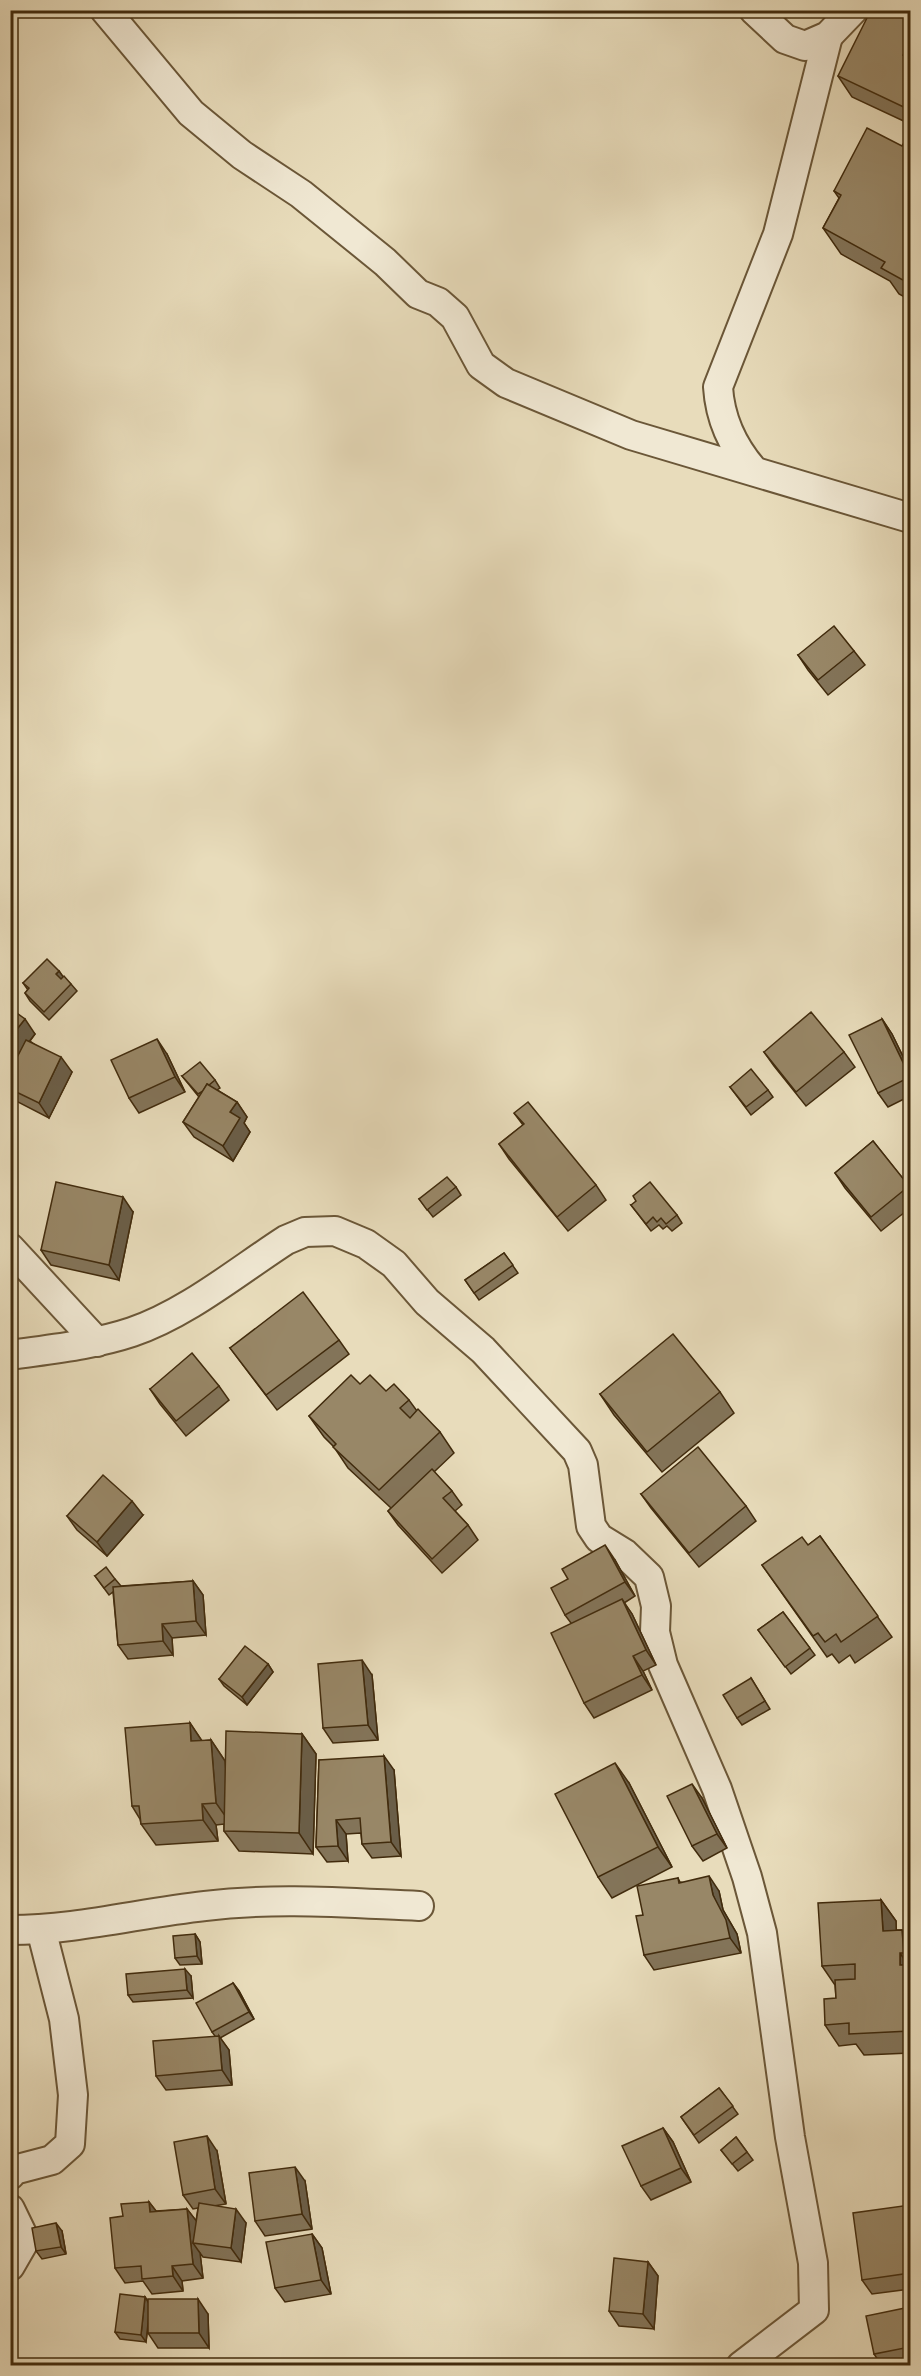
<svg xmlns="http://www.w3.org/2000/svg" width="921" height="2376" viewBox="0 0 921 2376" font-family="'Sorts Mill Goudy',serif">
	<rect width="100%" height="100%" fill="#e8dcbb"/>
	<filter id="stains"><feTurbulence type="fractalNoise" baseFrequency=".00333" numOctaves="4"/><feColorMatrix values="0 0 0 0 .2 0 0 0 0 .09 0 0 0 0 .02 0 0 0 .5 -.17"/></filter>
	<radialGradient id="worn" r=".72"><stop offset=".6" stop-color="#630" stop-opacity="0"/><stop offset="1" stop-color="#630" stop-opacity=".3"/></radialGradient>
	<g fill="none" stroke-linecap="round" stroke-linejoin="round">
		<g stroke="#6b5738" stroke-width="32">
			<g id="street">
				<path d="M105,10L191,113L242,155L301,194L385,262L418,294L438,302L455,317L481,365L506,383L631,435L910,518"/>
				<path d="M754,10L785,39L805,46L828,36L853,10"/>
				<path d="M754,471C733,447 720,419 718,387L778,234L828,36"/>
				<path d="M10,1248L97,1342"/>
				<path d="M10,1355C51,1349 93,1345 132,1332C186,1314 238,1271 286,1240L305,1232L335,1231L366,1244L394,1264L427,1302L483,1350L577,1451L583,1465L591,1526L599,1538L625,1554L649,1577L656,1606L655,1632L663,1665L717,1789L747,1877L762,1933L790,2137L813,2263L814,2310L741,2366"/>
				<path d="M10,1930C76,1930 140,1913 205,1906C276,1897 348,1903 419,1906"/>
				<path d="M10,2175L14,2170L52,2160L70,2144L73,2095L64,2019L41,1929"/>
				<path d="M10,2209L25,2240L10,2266"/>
			</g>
		</g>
		<use href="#street" stroke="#f0e8d3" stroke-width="28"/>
	</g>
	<g fill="#837459" stroke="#412b0d" stroke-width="1.5">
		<path d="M910,10V124L852,97L838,76Z"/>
		<path d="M910,137V300L899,294L890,281L841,254L823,228L839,198L834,191L902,146Z"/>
		<path d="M854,651L865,665L828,695L808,670L798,655Z"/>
		<path d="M59,971L63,977L71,984L77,991L49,1020L30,1001L25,993L28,990L23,983Z"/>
		<path d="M10,1008L35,1034L30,1041L72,1072L49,1118L14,1100L10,1096V1071L19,1055L10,1066Z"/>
		<path d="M882,1019L892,1034L910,1071V1096L888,1107L878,1093Z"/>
		<path d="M764,1052H844L855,1067L806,1106L774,1066Z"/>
		<path d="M167,1054L185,1092L139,1113L129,1098Z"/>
		<path d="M182,1076L215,1080L220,1088L217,1090L237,1102L247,1117L244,1123L250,1132L233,1161L194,1137L183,1122L199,1097Z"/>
		<path d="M730,1087L768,1090L773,1097L751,1115Z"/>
		<path d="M514,1113L596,1185L606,1200L568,1231L509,1159L499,1144L523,1125Z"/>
		<path d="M873,1141L910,1188V1208L881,1231L845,1188L835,1173Z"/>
		<path d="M456,1187L461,1195L433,1217L419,1199Z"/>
		<path d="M631,1205L677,1215L682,1223L672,1231L667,1226L663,1229L659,1225L651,1231Z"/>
		<path d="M133,1212L119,1280L51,1265L41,1250Z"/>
		<path d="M504,1253L518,1273L479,1300L465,1280Z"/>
		<path d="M339,1340L349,1354L277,1410L230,1348Z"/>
		<path d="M360,1384L386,1391L409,1400L417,1411L440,1432L454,1453L434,1472L452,1491L462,1505L455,1511L468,1525L478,1540L442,1573L398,1525L388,1511L391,1508L348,1468L334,1447L324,1437L309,1416Z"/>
		<path d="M219,1386L229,1400L186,1436L160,1404L150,1389Z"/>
		<path d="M720,1392L734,1413L662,1472L614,1415L600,1394Z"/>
		<path d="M641,1494L746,1506L756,1521L699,1567L651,1508Z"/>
		<path d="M143,1515L107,1556L77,1530L67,1516Z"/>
		<path d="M820,1536L892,1637L855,1663L850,1655L839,1663L832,1654L827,1657L762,1565L808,1545Z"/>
		<path d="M615,1560L635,1596L624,1603L632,1614L656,1665L643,1671L652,1690L594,1718L584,1703L571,1623L565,1615Z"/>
		<path d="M95,1576L115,1579L121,1586L193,1581L203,1595L206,1635L172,1638L173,1655L128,1659L118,1645L113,1592L109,1595Z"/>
		<path d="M783,1612L815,1655L791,1674L758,1630Z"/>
		<path d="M268,1664L273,1672L247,1705L224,1686L219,1679Z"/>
		<path d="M372,1675L378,1740L333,1743L323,1728Z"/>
		<path d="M751,1678L770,1709L742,1725L737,1718Z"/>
		<path d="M190,1723L202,1741L211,1740L225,1761L302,1734L316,1754L313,1854L239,1851L224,1831V1824L216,1825L218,1841L156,1845L141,1824L140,1819L132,1806Z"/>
		<path d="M319,1760L394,1770L401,1856L372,1858L362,1844L361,1833L346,1834L348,1861L327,1862L316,1847Z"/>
		<path d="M629,1783L672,1867L612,1898L598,1877Z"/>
		<path d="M702,1798L727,1848L703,1861L692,1846Z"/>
		<path d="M678,1878L680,1882L719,1891L723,1910L737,1934L741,1953L654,1970L644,1955L643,1915Z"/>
		<path d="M881,1900L896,1921V1930H902L910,1942V2053L864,2055L856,2044L839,2046L825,2025L836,1998L835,1985L822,1966Z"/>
		<path d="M195,1934L200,1942L202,1964L180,1965L175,1958Z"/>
		<path d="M191,1976L193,1998L133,2002L128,1995Z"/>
		<path d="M233,1983L239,1991L254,2019L220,2038L229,2050L232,2085L166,2090L156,2076L215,2036L212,2032Z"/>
		<path d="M719,2088L738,2114L699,2143L681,2117Z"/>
		<path d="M663,2128L673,2142L691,2182L651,2200L641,2186Z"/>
		<path d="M736,2137L753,2160L738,2171L721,2150Z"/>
		<path d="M217,2151L226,2204L214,2206L246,2223L241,2262L203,2257L200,2253L203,2278L182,2281L183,2291L152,2294L143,2281L125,2283L115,2268L123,2216L149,2202L156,2211L187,2209L196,2221L198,2208L193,2209L183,2195Z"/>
		<path d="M305,2181L312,2229L265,2236L255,2221Z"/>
		<path d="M910,2205V2289L872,2294L862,2280Z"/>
		<path d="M62,2231L66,2254L42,2259L36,2251Z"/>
		<path d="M312,2234L322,2248L331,2294L285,2302L275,2288Z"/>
		<path d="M648,2262L658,2276L654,2329L619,2326L609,2311Z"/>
		<path d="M145,2297L148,2301L208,2314L209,2348H158L148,2333V2326L146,2342L120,2339L115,2332Z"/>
		<path d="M910,2307V2363L900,2366H882L874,2354Z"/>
	</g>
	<g fill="#6a5e48" stroke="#412b0d" stroke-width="1.5">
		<path d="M910,40V66L903,55Z"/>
		<path d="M59,971L64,978L61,982L56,974Z"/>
		<path d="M25,1019L35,1034L10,1066V1038Z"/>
		<path d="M882,1019L892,1034L910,1071V1077Z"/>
		<path d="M157,1039L167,1054L185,1092L175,1077Z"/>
		<path d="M61,1057L72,1072L49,1118L39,1103Z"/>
		<path d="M237,1102L247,1117L244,1123L250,1132L233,1161L223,1146L230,1112Z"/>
		<path d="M123,1197L133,1212L119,1280L109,1265Z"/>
		<path d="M132,1501L143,1515L107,1556L97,1542Z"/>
		<path d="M605,1545L615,1560L635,1596L625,1582Z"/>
		<path d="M193,1581L203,1595L206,1635L196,1621Z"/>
		<path d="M622,1599L632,1614L656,1665L646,1650Z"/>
		<path d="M162,1624L172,1638L173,1655L163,1641Z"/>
		<path d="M633,1656L643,1671L652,1690L642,1675Z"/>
		<path d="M362,1660L372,1675L378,1740L368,1725Z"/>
		<path d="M268,1664L273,1672L247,1705L242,1697Z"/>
		<path d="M190,1723L204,1744L191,1741Z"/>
		<path d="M302,1734L316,1754L313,1854L299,1833Z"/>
		<path d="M211,1740L225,1761L231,1824L216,1803Z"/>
		<path d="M384,1756L394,1770L401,1856L391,1842Z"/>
		<path d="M615,1763L629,1783L672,1867L658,1847Z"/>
		<path d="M692,1784L702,1798L727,1848L717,1834Z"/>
		<path d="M202,1804L216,1825L218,1841L203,1820Z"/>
		<path d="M336,1820L346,1834L348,1861L338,1846Z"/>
		<path d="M709,1876L719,1891L723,1910L737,1934L741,1953L730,1938L713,1895Z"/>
		<path d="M881,1900L896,1921L897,1951L883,1931Z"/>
		<path d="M902,1930L910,1942V1962L904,1953Z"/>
		<path d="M195,1934L200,1942L202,1964L197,1956Z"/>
		<path d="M900,1953L910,1968L900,1965Z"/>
		<path d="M185,1969L191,1976L193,1998L187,1990Z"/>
		<path d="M233,1983L239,1991L254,2019L249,2012Z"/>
		<path d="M219,2036L229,2050L232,2085L222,2070Z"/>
		<path d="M663,2128L673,2142L691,2182L681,2168Z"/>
		<path d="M207,2136L217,2151L226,2204L215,2189Z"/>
		<path d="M295,2167L305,2181L312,2229L302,2214Z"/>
		<path d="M149,2202L160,2216L150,2212Z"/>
		<path d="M187,2209L198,2223L193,2243L200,2253L203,2278L193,2264Z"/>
		<path d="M236,2209L246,2223L241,2262L231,2248Z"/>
		<path d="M56,2223L62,2231L66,2254L61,2247Z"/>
		<path d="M312,2234L322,2248L331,2294L321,2280Z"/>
		<path d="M648,2262L658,2276L654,2329L643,2314Z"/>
		<path d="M172,2266L182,2281L183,2291L173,2276Z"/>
		<path d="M145,2297L150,2305L146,2342L141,2335Z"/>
		<path d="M198,2299L208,2314L209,2348L199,2333Z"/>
	</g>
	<g fill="#988767" stroke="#412b0d" stroke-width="1.5">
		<path d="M871,10H910V40L903,55L910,58V110L838,76Z"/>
		<path d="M867,128L902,146L908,136L910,137V284L881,268L885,262L823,228L841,195L834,191Z"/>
		<path d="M834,626L854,651L818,680L798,655Z"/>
		<path d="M47,959L59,971L56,974L61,979L64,976L71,984L44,1012L25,993L29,988L23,983Z"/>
		<path d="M10,1008L25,1019L10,1038Z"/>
		<path d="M811,1012L844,1052L796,1092L764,1052Z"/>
		<path d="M882,1019L910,1077L878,1093L849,1035Z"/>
		<path d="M157,1039L175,1077L129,1098L111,1060Z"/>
		<path d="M26,1040L61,1057L39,1103L10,1089V1071Z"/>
		<path d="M200,1062L215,1080L209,1085L207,1084L203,1091L198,1094L182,1076Z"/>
		<path d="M751,1069L768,1090L746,1107L730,1087Z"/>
		<path d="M207,1084L237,1102L230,1112L240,1118L223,1146L183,1122Z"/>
		<path d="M528,1102L596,1185L557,1217L499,1144L524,1124L514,1113Z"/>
		<path d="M873,1141L909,1186L871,1217L835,1173Z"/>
		<path d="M447,1177L456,1187L427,1210L419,1199Z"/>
		<path d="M56,1182L123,1197L109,1265L41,1250Z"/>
		<path d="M650,1182L677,1215L666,1224L661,1218L657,1222L653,1217L646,1224L631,1205L636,1201L633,1196Z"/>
		<path d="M504,1253L513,1265L474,1293L465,1280Z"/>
		<path d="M303,1292L339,1340L266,1395L230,1348Z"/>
		<path d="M673,1334L720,1392L647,1452L600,1394Z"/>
		<path d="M192,1353L219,1386L176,1421L150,1389Z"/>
		<path d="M351,1375L360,1384L370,1375L386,1391L394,1384L409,1400L400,1408L410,1418L418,1409L440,1432L379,1490L333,1447L336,1444L309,1416Z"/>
		<path d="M698,1447L746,1506L689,1553L641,1494Z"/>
		<path d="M432,1469L452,1491L443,1498L468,1525L432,1559L388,1511Z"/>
		<path d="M103,1475L132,1501L97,1542L67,1516Z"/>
		<path d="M820,1536L878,1616L841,1642L836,1634L825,1642L818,1633L813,1636L762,1565L802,1537L808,1545Z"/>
		<path d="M605,1545L625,1582L565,1615L551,1588L568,1579L562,1569Z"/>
		<path d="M106,1567L115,1579L104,1588L95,1576Z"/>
		<path d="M193,1581L196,1621L162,1624L163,1641L118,1645L113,1587Z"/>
		<path d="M622,1599L646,1650L633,1656L642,1675L584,1703L551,1633Z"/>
		<path d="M783,1612L810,1648L785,1667L758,1630Z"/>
		<path d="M245,1646L268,1664L242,1697L219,1679Z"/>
		<path d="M362,1660L368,1725L323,1728L318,1664Z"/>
		<path d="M751,1678L765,1701L737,1718L723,1695Z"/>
		<path d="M190,1723L191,1741L211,1740L216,1803L202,1804L203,1820L141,1824L139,1806H132L125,1728Z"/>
		<path d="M226,1731L302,1734L299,1833L224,1831Z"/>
		<path d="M384,1756L391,1842L362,1844L360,1818L336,1820L338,1846L316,1847L319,1760Z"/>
		<path d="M615,1763L658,1847L598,1877L555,1794Z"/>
		<path d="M692,1784L717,1834L692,1846L667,1796Z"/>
		<path d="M709,1876L713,1895L726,1920L730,1938L644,1955L636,1916L643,1915L637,1886L678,1878L679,1883Z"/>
		<path d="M881,1900L883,1931L902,1930L904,1953H900V1965H910V2031L849,2034V2023L825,2025L824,1999L836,1998L835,1980L855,1979V1964L822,1966L818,1903Z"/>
		<path d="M195,1934L197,1956L175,1958L173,1936Z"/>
		<path d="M185,1969L187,1990L128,1995L126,1974Z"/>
		<path d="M233,1983L249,2012L212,2032L196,2003Z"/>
		<path d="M219,2036L222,2070L156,2076L153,2041Z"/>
		<path d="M719,2088L733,2106L694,2135L681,2117Z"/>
		<path d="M663,2128L681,2168L641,2186L622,2146Z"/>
		<path d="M207,2136L215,2189L183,2195L174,2142Z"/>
		<path d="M736,2137L747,2152L732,2164L721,2150Z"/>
		<path d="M295,2167L302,2214L255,2221L249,2173Z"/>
		<path d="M149,2202L150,2212L187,2209L193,2264L172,2266L173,2276L142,2279L141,2266L115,2268L110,2218L123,2216L121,2204Z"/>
		<path d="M199,2203L236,2209L231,2248L193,2243Z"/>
		<path d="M910,2205V2273L862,2280L853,2213Z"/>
		<path d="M56,2223L61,2247L36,2251L32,2228Z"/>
		<path d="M312,2234L321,2280L275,2288L266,2242Z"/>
		<path d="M614,2258L648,2262L643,2314L609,2311Z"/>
		<path d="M120,2294L145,2297L141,2335L115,2332Z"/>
		<path d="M148,2299H198L199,2333H148Z"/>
		<path d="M910,2307V2347L874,2354L866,2316Z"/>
		<path d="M316,2360V2366H282Z"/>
	</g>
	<rect width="921" height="2376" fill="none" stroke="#e8dcbb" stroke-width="36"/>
	<rect x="12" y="12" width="897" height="2352" fill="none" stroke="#412b0d" stroke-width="3"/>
	<rect x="18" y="18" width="885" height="2340" fill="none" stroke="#412b0d" stroke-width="1.5"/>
	<rect width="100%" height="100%" filter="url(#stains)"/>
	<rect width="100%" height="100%" fill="url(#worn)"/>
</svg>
